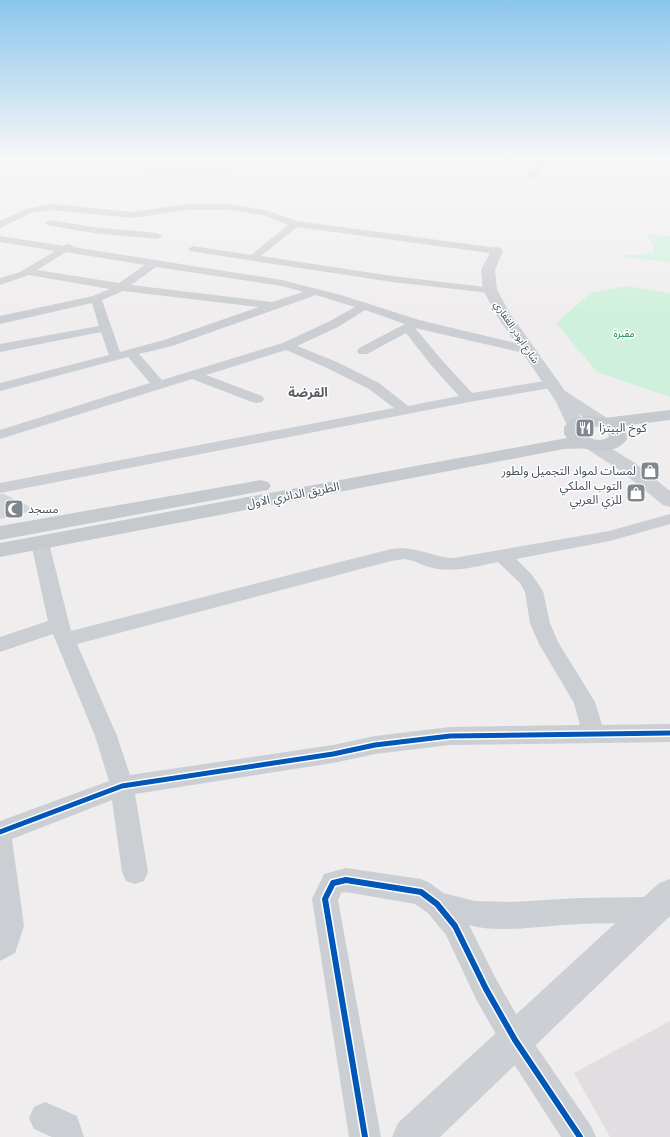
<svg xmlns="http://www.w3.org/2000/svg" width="670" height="1137" viewBox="0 0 670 1137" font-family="Lato,'Noto Sans Arabic',sans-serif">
	<rect width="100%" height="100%" fill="#efeded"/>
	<g fill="#e0dee0">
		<path d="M148,158H245L219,179L164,175L146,171L136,166Z"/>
		<path d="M670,1021V1137H610L574,1073Z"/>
	</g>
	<g fill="#cff0dc">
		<path d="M647,235L670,236V262L622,257L623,255H639L654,252V245Z"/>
		<path d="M626,286L670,293V397L597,372L556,323L591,293Z"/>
	</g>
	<path fill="#d6d5d7" d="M0,494H4L36,510L0,519Z"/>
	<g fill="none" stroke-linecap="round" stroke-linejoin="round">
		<g fill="#cbced2" fill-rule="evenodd">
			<path d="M52,204L132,212L187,204H230L268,211L297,221L497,248L502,251L497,254L297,227L261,256L392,276L494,288L496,290L494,292L490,293L392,282L189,251L188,249L193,246L251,255L288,225L263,215L230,210H187L132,218L52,210L31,213L0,228V221L26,209Z"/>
			<path d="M50,220L93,227L157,233L162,236L157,239L93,233L47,225L45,223Z"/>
			<path d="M0,236L63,246L68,244L72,245L73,247L282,280L341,295L419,320L532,347L534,350L532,353L528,354L415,328L441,359L472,393L551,380L556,381L558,384L556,387L551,388L469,402L0,493V483L394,408L369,389L327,368L286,350L206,375L262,396L264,399L262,402L257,403L252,402L192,379L0,439V430L150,383L128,357L0,391V383L109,355L101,332L0,352V344L99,326L92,303L0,324V316L93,296L110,289L29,275L0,285V278L20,272L55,251L0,242ZM66,252L145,265L119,283L37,270ZM156,267L282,286L303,292L272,302L131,285ZM123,291L259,307L164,340L120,352L102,300ZM316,295L355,307L330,321L283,343L162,380L139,354L172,346ZM365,310L405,324L359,348L357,351L359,354H367L406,333L431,365L459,396L408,406L379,383L337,362L297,346L338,327Z"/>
			<path d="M670,514V524L610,541L516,559L532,575L543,591L550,623L558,642L595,702L602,725L670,724V742L450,745L375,754L333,763L135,794L148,872L144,881L135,884L126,881L122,872L112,800L12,839L24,926L15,953L0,961V821L109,781L95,736L53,634L0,652V637L48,621L31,543L34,539L40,537L46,539L49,543L71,631L391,549C418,545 429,557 454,558L609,531ZM405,559C417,561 427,568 438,569C458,572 478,566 498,562L520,583L525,592L530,623L539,644L574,703L580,725L450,727L375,736L333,745L130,775L117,736L77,644L391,561Z"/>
			<path d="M346,868L421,879L430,883L443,893L475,901L511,902L580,898L652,897L661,901L665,910L661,919L652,923C622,923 593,923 563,925C536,927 495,933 469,925L496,979L525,1030L591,1126L596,1137H561L505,1050L476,999L446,935L428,913L415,904L346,892L341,893L338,900L381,1137H349L312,899L324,874Z"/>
			<path d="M45,1102L77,1116L84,1137H52L34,1129L29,1118L34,1107Z"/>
		</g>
		<g fill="#cccfd3" fill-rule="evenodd">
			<path d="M535,158H545L537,176L532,179L527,176Z"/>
			<path d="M497,247L501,248L503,251L495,270L497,290L511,315L565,391L607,418L610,422L607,426C595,429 588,421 579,414L584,425L581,429L575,430L569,429L555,400L497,316L483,290L481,270L491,251L493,248Z"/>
			<path d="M593,440L599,441L635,463L670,491V507L663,505L621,471L587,449L584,445L587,441Z"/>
			<path d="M670,879V916L440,1137H392L398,1123L659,883Z"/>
		</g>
		<g fill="#c6cace" fill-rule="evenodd">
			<path d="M670,410V420L622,426L626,431L627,439C618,453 601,451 586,449C579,448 571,449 564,449L0,557V543L567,438L564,434V427L572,419L586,416L604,418ZM586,426L598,427L608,433L609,437C599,443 590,439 582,433V429Z"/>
			<path d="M261,480L268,482L271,486L268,490L0,540V526Z"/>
		</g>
		<g stroke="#fff" stroke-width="8">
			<path id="cycleway-far1" d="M0,832L122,786L333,754L375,745L450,736L670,733"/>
		</g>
		<g stroke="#fff" stroke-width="9">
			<path id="cycleway" d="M365,1137L325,899L333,883L346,880L421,892L437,904L455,926L486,989L515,1040L580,1137"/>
		</g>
		<use href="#cycleway-far1" stroke="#0057b8" stroke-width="5"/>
		<use href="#cycleway" stroke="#0057b8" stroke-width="6"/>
	</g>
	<linearGradient id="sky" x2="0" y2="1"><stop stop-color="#8bc6ec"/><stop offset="0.5" stop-color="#f8f7f7"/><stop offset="1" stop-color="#f8f7f7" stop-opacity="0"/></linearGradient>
	<rect width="670" height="317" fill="url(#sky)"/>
	<defs>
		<g id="restaurant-square" transform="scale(1)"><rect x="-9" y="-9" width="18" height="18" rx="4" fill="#7f878f" stroke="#fff"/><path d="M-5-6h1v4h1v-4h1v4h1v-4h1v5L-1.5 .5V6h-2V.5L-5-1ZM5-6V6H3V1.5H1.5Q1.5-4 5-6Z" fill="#fff"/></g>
		<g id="shop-square" transform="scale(1)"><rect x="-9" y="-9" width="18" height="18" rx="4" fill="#7f878f" stroke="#fff"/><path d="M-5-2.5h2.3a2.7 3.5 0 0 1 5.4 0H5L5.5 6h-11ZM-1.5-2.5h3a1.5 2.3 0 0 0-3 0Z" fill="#fff"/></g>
		<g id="mosque-square" transform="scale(1)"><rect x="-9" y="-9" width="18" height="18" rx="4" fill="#7f878f" stroke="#fff"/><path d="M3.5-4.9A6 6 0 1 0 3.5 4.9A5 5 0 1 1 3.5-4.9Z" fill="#fff"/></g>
	</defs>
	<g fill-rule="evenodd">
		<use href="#restaurant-square" x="585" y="428"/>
		<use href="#shop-square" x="650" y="471"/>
		<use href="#shop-square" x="636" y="493"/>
		<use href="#mosque-square" x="14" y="509"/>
	</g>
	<g text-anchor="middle" stroke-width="3" stroke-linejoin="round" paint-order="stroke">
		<g font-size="10" fill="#43505c" stroke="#fff">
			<text transform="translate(517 332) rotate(56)" y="4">شارع ابودر الغفاري</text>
		</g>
		<g font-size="10" fill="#0e834a" stroke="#fff">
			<text x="624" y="337">مقبرة</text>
		</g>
		<g font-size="12" fill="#43505c" stroke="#fff" text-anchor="start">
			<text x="599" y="432">كوخ البيتزا</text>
			<text x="636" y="475" text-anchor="end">لمسات لمواد التجميل ولطور</text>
			<text x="622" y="490" text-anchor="end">التوب الملكي<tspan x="622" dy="14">للزي العربي</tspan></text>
			<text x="28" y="513">مسجد</text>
		</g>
		<g font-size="12" fill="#43505c" stroke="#fff">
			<text transform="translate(293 495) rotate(-11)" y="4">الطريق الدائري الاول</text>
		</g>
		<g font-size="13" font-weight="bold" fill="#585d62" stroke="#fff">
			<text x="308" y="397">القرضة</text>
		</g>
	</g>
</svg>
